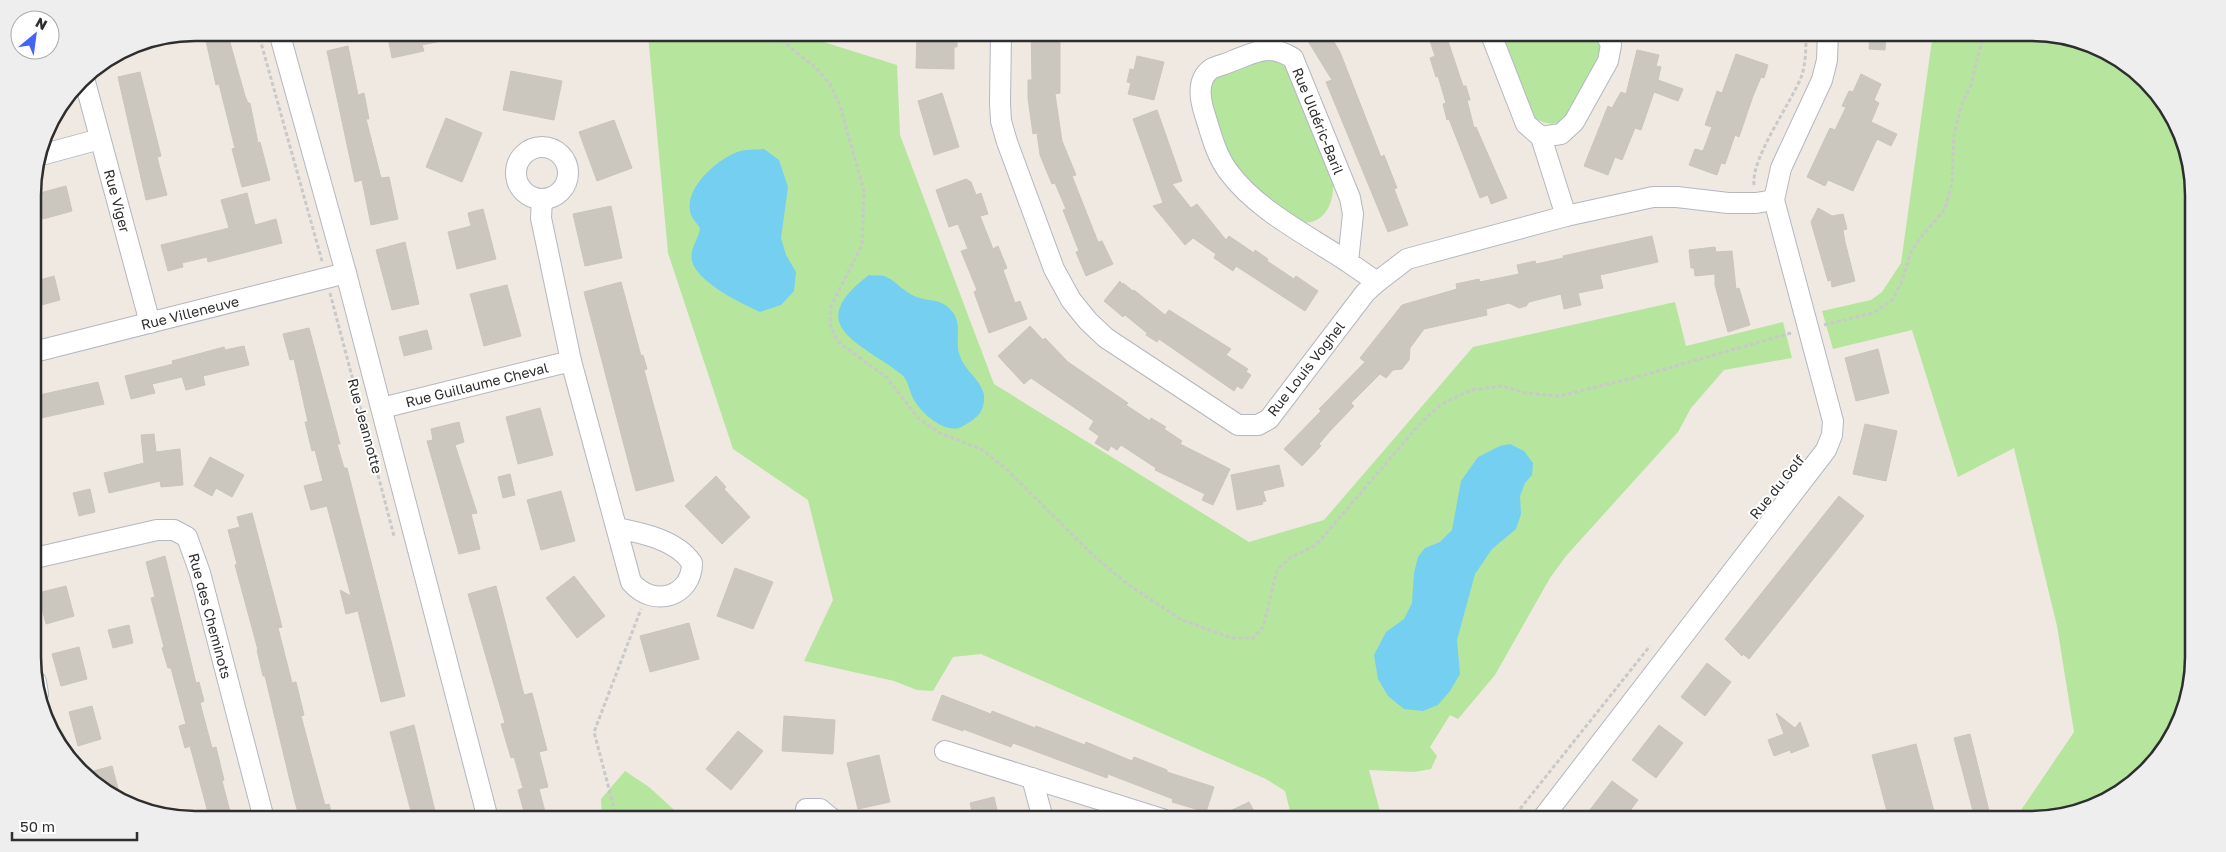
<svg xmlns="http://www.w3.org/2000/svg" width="2226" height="852" viewBox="0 0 2226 852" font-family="'Golos Text',sans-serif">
	<rect width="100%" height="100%" fill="#efe9e1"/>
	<g fill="#b6e59e">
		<path d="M657,32L795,33L897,65L900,135L994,384L1249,542L1324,520L1473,347L1675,302L1686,346L1783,322L1792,358L1724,370L1691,408L1678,432L1566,556L1550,578L1495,675L1458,719L1450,715L1430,747L1437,756L1431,769L1414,772L1369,770L1382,819H1292L1285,791L1266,779L981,654L953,657L933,691L917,690L894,681L804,661L833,600L808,500L733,449L668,253L648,35Z"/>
		<path d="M1499,33H1597L1601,48L1599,58C1591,73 1572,118 1557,123C1548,126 1539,120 1531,116Z"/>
		<path d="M1933,33H2031L2083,41L2130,66L2160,96L2192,174L2193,657L2185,709L2160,756L2130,786L2083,811L2041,819H2015L2074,732L2057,626L2014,448L1958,477L1912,330L1833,349L1822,311L1871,300L1882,292L1901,263Z"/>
		<path d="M1267,56L1277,59L1290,72L1333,179C1335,202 1325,227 1297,222L1241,174L1228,157L1208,101L1211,83L1219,74Z"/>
		<path d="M625,771L649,787L684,819H602L601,799Z"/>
	</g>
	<g fill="#75cff0">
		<path d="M764,149L779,160L788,187L781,238L786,255L796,272L794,291L781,305L760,312C742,304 697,282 692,261C689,249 699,239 700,228C697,224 693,219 691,215C682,189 718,158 740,151C747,149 756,150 764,149Z"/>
		<path d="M869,275C873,276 880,275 884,276C895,280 904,292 916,297C928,301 941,299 950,309C964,323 954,340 960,356C966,375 992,385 982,409C979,417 970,422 963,426C947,436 922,414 914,400C909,392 909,380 901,374C862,343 801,326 869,275Z"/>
		<path d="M1510,444L1524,451L1533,463L1532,475L1525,483L1520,496L1521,514L1516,529L1492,549L1475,574L1457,640L1460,674L1450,691L1438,705L1423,711L1404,709L1388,696L1378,679L1374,655L1386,632L1404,619L1412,603L1414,573L1418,557L1425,548L1440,542L1452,530L1461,481L1478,457L1500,446Z"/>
	</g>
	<g fill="#cbc7bf" stroke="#cbc5ba">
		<path d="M204,32H227L245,96L248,103H250L258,143L260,142L270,180L242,187L232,149L235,148L219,84L216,85Z"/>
		<path d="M387,32H455V38L422,45L424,51L392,58Z"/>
		<path d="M937,32H957V47H954V69L916,68L917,34H937Z"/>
		<path d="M1031,32H1060V93L1055,94L1062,141L1076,175L1072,176L1098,242L1102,241L1113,264L1086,276L1076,252L1079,251L1063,210L1066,209L1055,183L1052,184L1040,155L1037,133L1033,134L1028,98V80H1032Z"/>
		<path d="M1322,32H1328L1340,52L1381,157L1384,155L1397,188L1394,189L1408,225L1388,232L1326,82L1332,80L1308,41Z"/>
		<path d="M1427,32H1445L1463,86H1466L1470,100H1467L1474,128L1476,127L1507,198L1491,204L1488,195L1480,198L1449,119L1447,120L1443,104L1446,103L1438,76L1436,77L1430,58L1435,56Z"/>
		<path d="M1870,32H1886L1885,50L1869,49Z"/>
		<path d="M348,46L358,95L364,93L369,119H366L381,178L389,177L398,219L371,225L362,180L355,182L327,51Z"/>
		<path d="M1637,50L1659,55L1656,66L1661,67L1658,80L1683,89L1678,101L1654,92L1641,130L1635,128L1622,160L1615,157L1608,175L1584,166L1608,106L1612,108L1621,92L1626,94Z"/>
		<path d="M1736,54L1768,65L1764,78L1761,77L1753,96L1739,137L1735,135L1725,164L1721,163L1717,175L1689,165L1695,149L1703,151L1712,127L1705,125L1717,91L1722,93Z"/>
		<path d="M1137,56L1164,62L1154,100L1128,94L1131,83L1127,82L1130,69L1134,70Z"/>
		<path d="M511,71L562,81L554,120L503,110Z"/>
		<path d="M140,72L161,156L157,157L167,195L146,200L118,77Z"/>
		<path d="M1861,74L1881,84L1874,100L1879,103L1871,122L1897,134L1891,146L1877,139L1853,191L1828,180L1825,186L1807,177L1830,128L1835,130L1846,107L1842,106L1849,91L1853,92Z"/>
		<path d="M942,93L959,147L934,155L918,101Z"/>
		<path d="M1157,110L1182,181L1172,184L1191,208L1197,204L1226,240L1229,236L1254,253L1255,250L1268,259L1267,261L1294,279L1296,276L1318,291L1305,311L1236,266L1233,271L1214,258L1216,254L1193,238L1185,245L1153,206L1163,203L1133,119Z"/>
		<path d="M446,118L482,133L462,182L426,167Z"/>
		<path d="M614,120L632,168L597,181L579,132Z"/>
		<path d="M966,179L971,182L976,195L981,193L988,214L980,216L993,249L998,246L1007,268L1003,270L1015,303L1020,301L1027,319L989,333L974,292L977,290L961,251L968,249L958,224L949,227L936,190Z"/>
		<path d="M66,186L72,211L43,219L36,194Z"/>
		<path d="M247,193L255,225L276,219L282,243L208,262L207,257L182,263L183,267L168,271L161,245L229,228L221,200Z"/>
		<path d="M611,206L622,258L585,266L573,214Z"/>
		<path d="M1818,208L1832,216L1843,214L1847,229L1843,230L1845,242L1855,281L1832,287L1831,280L1828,281L1811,222Z"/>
		<path d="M483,209L496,259L457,269L448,232L471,226L468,213Z"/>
		<path d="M1652,236L1658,262L1600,275L1603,288L1578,293L1581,305L1564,309L1561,294L1529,302L1526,306L1519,308L1509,303L1486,309L1487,315L1424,329L1410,348L1409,360L1402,369L1393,370L1386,378L1380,374L1351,403L1354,406L1330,431L1319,444L1321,446L1302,466L1284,449L1321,411L1319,409L1365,362L1360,358L1402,305L1457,289L1456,284L1479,279L1480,282L1519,274L1517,265L1535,261L1536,264L1564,258L1563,256Z"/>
		<path d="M405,242L419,304L392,310L376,250Z"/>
		<path d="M1715,247L1716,252L1732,251L1736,289L1739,288L1750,325L1728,332L1715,285V274L1695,276L1694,268H1691L1689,250Z"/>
		<path d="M54,276L60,300L34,307L33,282Z"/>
		<path d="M1120,281L1122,285L1123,283L1133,291L1134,290L1165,315L1169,310L1231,349L1226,355L1248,369L1246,372L1251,375L1242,389L1237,386L1234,391L1159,339L1157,342L1146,335L1147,333L1125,315L1123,317L1104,301Z"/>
		<path d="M621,282L641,356L643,355L647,369L644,370L674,481L636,491L584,292Z"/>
		<path d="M507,285L521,336L484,346L470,294Z"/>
		<path d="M1030,326L1043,340L1045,338L1068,362L1128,403L1126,405L1150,421L1151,418L1166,427L1164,429L1182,441L1180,444L1230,469L1213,505L1202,500L1205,494L1155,470L1156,468L1121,445L1117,450L1111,446L1108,451L1095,443L1099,436L1089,429L1094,421L1031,378L1024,384L998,356Z"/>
		<path d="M309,328L340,444H337L344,468H347L405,696L381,702L358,611L346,614L340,590L351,596L327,506L311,510L304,486L323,481L315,450L312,451L305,422H308L294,359L290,360L283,334Z"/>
		<path d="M427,330L432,349L404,356L399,337Z"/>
		<path d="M244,346L249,365L203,376L205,385L186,390L182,377L152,384L155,393L131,399L125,376L173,364L172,361L224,347L225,350Z"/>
		<path d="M1878,349L1889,393L1856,401L1845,358Z"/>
		<path d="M98,382L104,404L41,418L35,396Z"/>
		<path d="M540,408L553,455L518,464L506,417Z"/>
		<path d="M459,422L464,442L455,445L477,513L471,514L480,549L459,554L427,441L433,440L431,429Z"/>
		<path d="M1865,424L1897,431L1886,481L1853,474Z"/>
		<path d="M154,434L156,452L180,449L183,485L161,487L160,481L109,493L104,473L144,463L141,435Z"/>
		<path d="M210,457L244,475L232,497L216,488L212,496L194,486Z"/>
		<path d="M1279,465L1284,486L1263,491L1266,501L1262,502L1263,504L1237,510L1231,475Z"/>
		<path d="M510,474L515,495L503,498L498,477Z"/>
		<path d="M716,476L726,487L724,489L750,517L722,544L685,506Z"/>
		<path d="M90,489L95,512L79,516L73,493Z"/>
		<path d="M561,491L575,541L541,550L527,500Z"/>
		<path d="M1839,496L1864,516L1749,659L1743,654L1742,656L1725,639Z"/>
		<path d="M252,513L282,627L278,628L292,683L296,682L304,715L301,716L314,765L325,805L329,804L333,819H300L295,802L265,676H263L257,650H258L235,565L237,564L228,530L240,527L237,517Z"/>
		<path d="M165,556L196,683L199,682L204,701L200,703L212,748L216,747L224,780L222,781L232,819L210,820L190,746L185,748L179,726L186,724L171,668H168L162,648L164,647L151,598L155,597L146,562Z"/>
		<path d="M735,568L773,582L753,629L717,616Z"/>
		<path d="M574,576L605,616L577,638L546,598Z"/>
		<path d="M66,586L74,616L46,624L38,593Z"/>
		<path d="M496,586L524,695L532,693L547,750L539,752L548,787L539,789L547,819H526L518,790L523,788L514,757L511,758L501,724L505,723L468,594Z"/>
		<path d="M689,623L699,659L650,672L640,636Z"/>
		<path d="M129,625L133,643L113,648L108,630Z"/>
		<path d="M79,647L87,679L61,686L52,654Z"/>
		<path d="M1707,663L1731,682L1705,716L1681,697Z"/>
		<path d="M942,695L991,714L992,711L1035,728L1036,726L1085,745L1086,742L1132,761L1134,757L1167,770V772L1214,787L1206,812L1172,802L1173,799L1108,774L1107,778L1013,743L1011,747L963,729V731L932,720Z"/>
		<path d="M92,706L101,739L78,746L69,712Z"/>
		<path d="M1776,713L1795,728L1800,722L1809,746L1791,753L1790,750L1774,756L1768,740L1784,734Z"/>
		<path d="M784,716L835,720L833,754L782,751Z"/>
		<path d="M414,725L436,815V819H413L390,732Z"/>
		<path d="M1659,725L1683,743L1656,778L1632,760Z"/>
		<path d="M738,731L763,751L731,790L706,769Z"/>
		<path d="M1970,734L1991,819H1975L1954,738Z"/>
		<path d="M1916,744L1936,819H1889L1872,755Z"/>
		<path d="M879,755L890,802L858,809L847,763Z"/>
		<path d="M112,766L120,796L86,773Z"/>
		<path d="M1612,781L1638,800L1624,819H1583Z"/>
		<path d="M994,797L999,819H974L970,803Z"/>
		<path d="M1249,802L1258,819H1213Z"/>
	</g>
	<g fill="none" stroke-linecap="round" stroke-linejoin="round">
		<g stroke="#b4b7c1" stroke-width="22">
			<g id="minor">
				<path d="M279,32L346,273L488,819"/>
				<path d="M1001,32L1000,103L1001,121L1007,142L1054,269L1071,300L1088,321L1106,338L1238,425H1258L1269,419L1365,293L1377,282L1407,259L1566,216L1653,197H1677L1728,203H1756L1774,200"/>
				<path d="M1490,32L1526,124L1541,137L1566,216"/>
				<path d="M84,78L150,323"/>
				<path d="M1541,137L1561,134L1574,122L1608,61L1611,45L1605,32"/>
				<circle cx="542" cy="173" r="26"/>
				<path d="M41,155L100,139"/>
				<path d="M542,199L541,218L571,361L631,582C654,609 692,596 692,563C677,540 642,533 617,528"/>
				<path d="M1348,262C1309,236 1256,210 1228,171C1216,155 1211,134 1205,115C1200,100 1196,80 1211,69C1217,66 1226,64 1232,61C1257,52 1268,43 1293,58L1350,198L1353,214L1348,262L1377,282"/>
				<path d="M34,352L346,273"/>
				<path d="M382,408L571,361"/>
				<path d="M35,558L157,530H174L187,537L200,573L264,819"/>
				<path d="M36,682L38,694"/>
				<path d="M945,751L1162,819"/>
				<path d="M1032,778L1043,819"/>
				<path d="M806,809H820L832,819"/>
				<path d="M1542,819L1826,450L1832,435L1833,421L1774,200L1781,168L1822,80L1827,60L1828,32"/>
			</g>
		</g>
		<g stroke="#c9c9c9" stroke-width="3" stroke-dasharray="4 2.5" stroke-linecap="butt">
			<path d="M258,32L322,261"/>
			<path d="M771,32L815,67L830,84L840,106L864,191L862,245L831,306L830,324L837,341L886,377L919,419L940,433L983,450L1006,469L1096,558L1129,585L1182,620L1232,638H1253L1263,627L1277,570L1290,558L1316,545L1417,427L1440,405L1471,390L1502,386L1526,393L1559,396L1637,377L1791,333"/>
			<path d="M1754,185C1751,157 1791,104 1802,75C1806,61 1806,47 1806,32"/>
			<path d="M330,293L394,536"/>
			<path d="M1824,325L1873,313L1892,300L1902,281L1911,252L1920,238L1945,209L1952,183L1954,136L1961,106L1971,85L1984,32"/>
			<path d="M617,819L594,732L641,609"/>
			<path d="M1512,819L1650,646"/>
		</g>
		<use href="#minor" stroke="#fff" stroke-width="20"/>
	</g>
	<g text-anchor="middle" stroke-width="4" stroke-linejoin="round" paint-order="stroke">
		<g font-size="14" fill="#2e2e2e" stroke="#fff">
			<text transform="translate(1318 121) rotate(68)" y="5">Rue Uldéric-Baril</text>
			<text transform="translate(117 201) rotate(75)" y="5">Rue Viger</text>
			<text transform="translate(190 313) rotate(-14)" y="5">Rue Villeneuve</text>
			<text transform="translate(1306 369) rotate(-52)" y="5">Rue Louis Voghel</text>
			<text transform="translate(477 385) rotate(-14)" y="5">Rue Guillaume Cheval</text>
			<text transform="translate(365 426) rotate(75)" y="5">Rue Jeannotte</text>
			<text transform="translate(1777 487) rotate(-51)" y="5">Rue du Golf</text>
			<text transform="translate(210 616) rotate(75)" y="5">Rue des Cheminots</text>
		</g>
	</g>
	<path d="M0 0H2226V852H0ZM195 41H2031A154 154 0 0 1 2185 195V657A154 154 0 0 1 2031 811H195A154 154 0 0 1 41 657V195A154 154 0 0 1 195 41Z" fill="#eee" fill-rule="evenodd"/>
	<path fill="none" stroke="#2e2e2e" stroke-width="2.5" d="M195 41H2031A154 154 0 0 1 2185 195V657A154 154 0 0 1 2031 811H195A154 154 0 0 1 41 657V195A154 154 0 0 1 195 41Z"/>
	<g transform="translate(35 35) rotate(29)"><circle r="24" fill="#ffffff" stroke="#ababab"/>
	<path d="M0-4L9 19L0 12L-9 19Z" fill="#4264fb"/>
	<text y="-8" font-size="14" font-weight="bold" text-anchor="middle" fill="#2e2e2e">N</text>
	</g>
	<path d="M12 832v8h125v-8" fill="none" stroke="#2e2e2e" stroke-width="2.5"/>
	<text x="20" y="832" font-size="15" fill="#2e2e2e" stroke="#ffffff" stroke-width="4" paint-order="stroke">50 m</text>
</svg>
